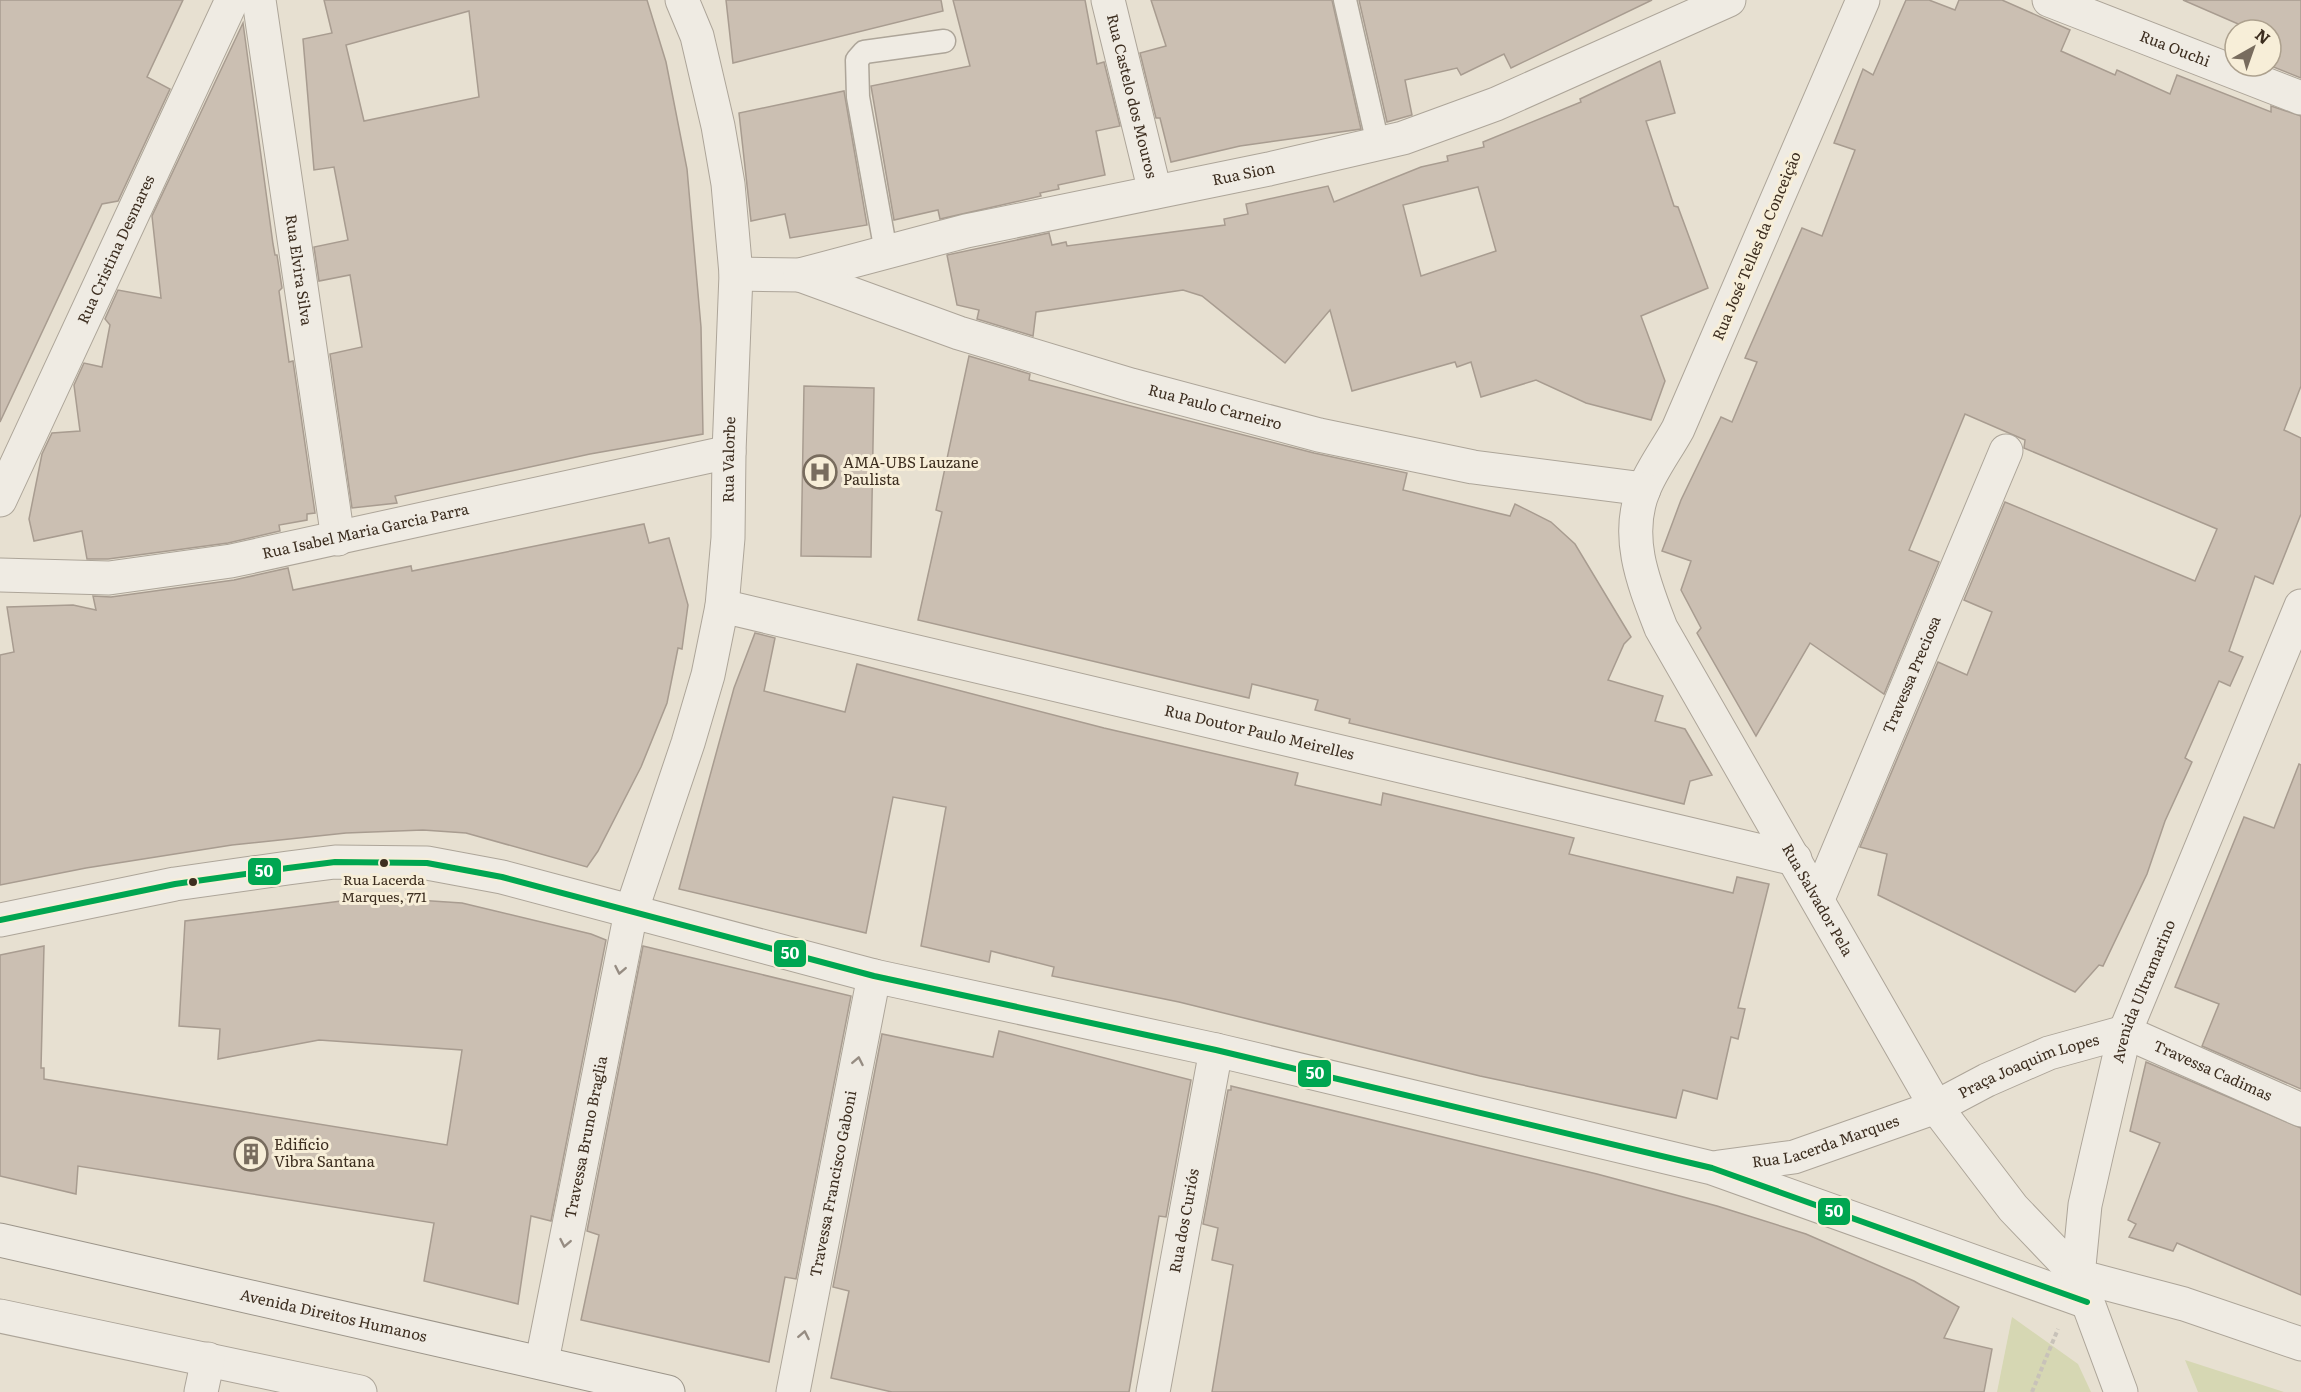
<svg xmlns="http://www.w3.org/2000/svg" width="2301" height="1392" viewBox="0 0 2301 1392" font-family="Literata,serif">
	<rect width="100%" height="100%" fill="#e7e0d1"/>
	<g fill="#d6d7b3">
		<path d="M2012,1317L2078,1364L2091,1392H1997Z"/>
		<path d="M2185,1360L2284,1392H2198Z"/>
	</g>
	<g fill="#cbbfb2" stroke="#a89c90" stroke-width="1.5" fill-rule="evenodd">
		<path d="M0,0H183L147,77L170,89L118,201L102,204L0,422Z"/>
		<path d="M324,0H647L666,62L687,169L701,327L703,434L590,454L395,496L397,503L352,508L330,354L362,347L350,275L319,281L314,247L348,240L334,167L314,170L303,39L332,33ZM469,11L479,97L364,121L346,45Z"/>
		<path d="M726,0H941L943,11L733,63Z"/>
		<path d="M953,0H1085L1097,64L1104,62L1120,126L1096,131L1105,175L1058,185L1059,189L1040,193L1041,196L940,219L938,210L894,220L871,86L970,66Z"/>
		<path d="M1151,0H1332L1361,129L1240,146L1171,162L1160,118H1156L1140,53L1166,46Z"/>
		<path d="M1359,0H1652L1511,68L1504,54L1461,75L1457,68L1405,80L1412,115L1387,122Z"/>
		<path d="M1906,0H1929L1955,10L1959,0H2002L2070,30L2061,51L2115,75L2117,70L2170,94L2177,75L2271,112V106L2301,116V386L2284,430L2301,438V514L2273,584L2255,576L2229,651L2243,657L2230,686L2219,681L2185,758L2192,762L2165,821L2147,874L2103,966L2099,965L2075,992L1878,895L1887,854L1860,847L1938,662L1967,675L1992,612L1964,600L2005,502L2195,581L2217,529L2024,448L2025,440L1965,414L1909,550L1939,562L1884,694L1810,643L1756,736L1697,633L1701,628L1681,590L1691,561L1662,551L1681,500L1721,417L1732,422L1757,362L1745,358L1802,228L1822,236L1855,150L1834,143L1863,69L1873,75Z"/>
		<path d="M2183,0H2301V78L2271,66V30H2252Z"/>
		<path d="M243,23L273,244L275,255H277L282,288L279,291L289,362L293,361L315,513L307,514V520L279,525L280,531L228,543L108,559H87L82,531L34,541L29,519L42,454L52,433L80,431L74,385L84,363L102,367L110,325L105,319L118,290L161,298L152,216Z"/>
		<path d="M1660,61L1675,113L1646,121L1674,206L1678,207L1708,288L1641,316L1665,381L1651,420L1586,403L1536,380L1481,397L1471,362L1457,367L1455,362L1352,391L1330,310L1285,363L1202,296L1183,290L1036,312L1033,336L977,319L979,310L957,305L947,255L1049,233L1052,245L1066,242L1067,246L1225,225L1224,219L1248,214L1246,204L1328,186L1334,202L1421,167L1448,161L1447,156L1484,147L1483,142L1581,102L1580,99ZM1478,187L1496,251L1421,276L1403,205Z"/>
		<path d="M844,91L867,225L790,238L785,214L751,221L739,113Z"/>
		<path d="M969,356L1030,374L1029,380L1314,453L1407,473L1403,490L1510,516L1515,504L1551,522L1575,544L1631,637L1624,644L1608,680L1663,696L1655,721L1685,729L1712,775L1690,781L1684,804L1349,723L1350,719L1315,710L1318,700L1252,684L1249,698L918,620L942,512L936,510Z"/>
		<path d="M804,386L874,388L871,557L801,556Z"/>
		<path d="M644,524L649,543L669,538L688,605L682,649L678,648L667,703L641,767L598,851L587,867L466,833L423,830L346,833L232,845L86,868L0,885V655L14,652L7,607L73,605L96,610L93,596L111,597L234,580L288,568L293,590L411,566L412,571Z"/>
		<path d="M755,633L775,638L764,691L845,712L857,664L1104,728L1298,773L1295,785L1381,805L1383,793L1574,838L1569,854L1733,893L1737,877L1769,884L1738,1008L1745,1009L1738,1039L1731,1037L1717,1099L1683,1090L1676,1118L1480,1076L1179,1002L1052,976L1054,967L991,951L989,962L921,946L946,807L893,797L866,933L679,889L734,688Z"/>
		<path d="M2299,764L2301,765V1089L2202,1046L2219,1004L2175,987L2244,817L2274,828Z"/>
		<path d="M372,897L462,903L591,934L606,940L551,1221L531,1216L518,1304L424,1281L434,1223L78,1166L76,1194L0,1176V955L44,946L41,1068H44V1079L447,1145L462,1050L319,1040L218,1059L220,1029L179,1026L185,921Z"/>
		<path d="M643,946L851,996L796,1279L785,1277L769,1362L581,1320L599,1235L587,1231Z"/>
		<path d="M999,1031L1191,1080L1166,1217L1159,1216L1129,1392H892L831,1378L849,1291L833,1287L882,1034L993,1057Z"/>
		<path d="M2146,1062L2301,1128V1295L2177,1243L2173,1251L2129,1237L2136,1224L2128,1220L2160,1143L2130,1131Z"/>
		<path d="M1231,1086L1597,1174L1717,1206L1806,1234L1914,1281L1959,1307L1944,1338L1992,1349L1984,1392H1212L1233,1265L1212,1260L1218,1228L1203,1224L1228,1090H1231Z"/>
	</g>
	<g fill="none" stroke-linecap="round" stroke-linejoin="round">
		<g stroke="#ada599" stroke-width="25">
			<g id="service">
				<path d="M1345,0L1378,144"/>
				<path d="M886,252L858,97L857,60L864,52L944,41"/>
			</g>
		</g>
		<g stroke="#ada599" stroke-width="35">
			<g id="minor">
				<path id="s1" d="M259,0L338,539"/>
				<path id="s2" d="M1108,0L1155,192"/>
				<path id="s3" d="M1863,0L1678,429C1667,449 1652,469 1644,489C1624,536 1644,584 1661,628L1936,1107L2013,1208L2078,1276L2184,1304L2301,1344"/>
				<path id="s4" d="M2049,0L2301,98"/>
				<path id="s5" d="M736,274L800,275L966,231L1269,169L1403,138L1496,104L1729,0"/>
				<path id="s6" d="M800,275L959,333L1131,385L1319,435L1473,467L1644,489"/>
				<path id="s7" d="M0,500L232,0"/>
				<path id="s8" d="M0,575L109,578L231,561L729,452"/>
				<path id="s9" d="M722,606L1795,859"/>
				<path id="s10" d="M1818,899L2006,451"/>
				<path d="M0,920L175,884L288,868L335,862L427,863L502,877L874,976L1216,1050L1712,1168L2087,1302"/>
				<path id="s11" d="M1719,1167L1794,1157L1936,1107L1987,1080L2049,1053L2125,1032L2301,1110"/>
				<path d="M0,1316L360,1392"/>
				<path id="s12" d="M542,1361L631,912L688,743L708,675L722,606L728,538L729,452L736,274L728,184L718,126L697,36L682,0"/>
				<path d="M201,1392L208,1359"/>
				<path id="s13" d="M793,1392L874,976"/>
				<path id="s14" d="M1153,1392L1216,1050"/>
			</g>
		</g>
		<g stroke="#ada599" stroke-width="35">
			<g id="tertiary">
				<path id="s15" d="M2121,1392L2078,1276L2085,1205L2097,1152L2125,1032L2301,606"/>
			</g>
		</g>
		<g stroke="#9c958a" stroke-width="35">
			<g id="secondary">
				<path id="s16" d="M0,1240L668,1392"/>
			</g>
		</g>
		<path stroke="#c8c2b9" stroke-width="4" stroke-dasharray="4.5 3" stroke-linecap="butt" d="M2032,1392L2058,1329"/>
		<use href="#service" stroke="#efebe3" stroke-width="22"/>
		<use href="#minor" stroke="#efebe3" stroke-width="33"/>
		<use href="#tertiary" stroke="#efebe3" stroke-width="33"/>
		<use href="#secondary" stroke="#efebe3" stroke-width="33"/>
		<g stroke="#f7eed8" stroke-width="10">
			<path id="bus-1" d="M0,920L175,884L288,868L335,862L427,863L502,877L874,976L1216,1050L1712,1168L2087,1302"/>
		</g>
		<use href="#bus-1" stroke="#00a651" stroke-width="6"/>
	</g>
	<defs><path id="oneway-chevron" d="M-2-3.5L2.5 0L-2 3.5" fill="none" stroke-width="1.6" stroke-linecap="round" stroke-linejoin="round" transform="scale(1.5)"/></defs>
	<g stroke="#968c82">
		<use href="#oneway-chevron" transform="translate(620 970) rotate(101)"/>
		<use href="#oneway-chevron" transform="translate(858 1061) rotate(-79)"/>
		<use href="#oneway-chevron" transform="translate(565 1243) rotate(101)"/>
		<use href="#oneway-chevron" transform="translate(804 1335) rotate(-79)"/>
	</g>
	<defs>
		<g id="hospital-ring" transform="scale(1.725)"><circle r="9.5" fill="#f7eed8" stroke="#786c5e" stroke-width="1.5"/><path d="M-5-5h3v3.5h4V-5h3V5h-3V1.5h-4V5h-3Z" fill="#786c5e"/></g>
		<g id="building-ring" transform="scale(1.725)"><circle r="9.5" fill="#f7eed8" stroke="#786c5e" stroke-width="1.5"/><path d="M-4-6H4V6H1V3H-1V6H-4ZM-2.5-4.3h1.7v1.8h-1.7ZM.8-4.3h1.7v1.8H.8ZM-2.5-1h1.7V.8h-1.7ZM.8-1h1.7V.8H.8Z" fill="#786c5e"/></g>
	</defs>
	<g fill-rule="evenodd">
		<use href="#hospital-ring" x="820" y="472"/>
		<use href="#building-ring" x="251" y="1154"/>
	</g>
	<g fill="#3d2e20" stroke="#f7eed8" stroke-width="2">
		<circle cx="384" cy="863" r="5"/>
		<circle cx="193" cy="882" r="5"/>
	</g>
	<g text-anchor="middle" stroke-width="6" stroke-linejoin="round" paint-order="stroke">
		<g font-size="14" fill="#3d2e20" stroke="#f7eed8">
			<text x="384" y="885">Rua Lacerda<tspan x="384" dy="17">Marques, 771</tspan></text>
		</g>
		<g font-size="15" fill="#3d2e20" stroke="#f7eed8">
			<text dy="5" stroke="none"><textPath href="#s4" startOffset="135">Rua Ouchi</textPath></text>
			<text dy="5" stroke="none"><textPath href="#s2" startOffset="99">Rua Castelo dos Mouros</textPath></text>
			<text dy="5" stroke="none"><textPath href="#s5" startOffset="519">Rua Sion</textPath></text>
			<text transform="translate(1757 246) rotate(-67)" y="5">Rua José Telles da Conceição</text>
			<text dy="5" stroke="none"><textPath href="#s7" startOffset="276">Rua Cristina Desmares</textPath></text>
			<text dy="5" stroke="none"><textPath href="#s1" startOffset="273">Rua Elvira Silva</textPath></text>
			<text dy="5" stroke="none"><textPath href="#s6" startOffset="436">Rua Paulo Carneiro</textPath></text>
			<text dy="5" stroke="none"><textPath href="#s12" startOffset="924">Rua Valorbe</textPath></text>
			<text dy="5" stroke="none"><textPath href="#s8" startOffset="370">Rua Isabel Maria Garcia Parra</textPath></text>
			<text dy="5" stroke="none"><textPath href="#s10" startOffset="243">Travessa Preciosa</textPath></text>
			<text dy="5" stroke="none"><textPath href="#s9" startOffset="552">Rua Doutor Paulo Meirelles</textPath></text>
			<text dy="5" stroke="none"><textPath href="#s3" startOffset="994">Rua Salvador Pela</textPath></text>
			<text dy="5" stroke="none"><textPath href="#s15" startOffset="417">Avenida Ultramarino</textPath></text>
			<text dy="5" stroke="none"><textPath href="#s11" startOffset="328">Praça Joaquim Lopes</textPath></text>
			<text dy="5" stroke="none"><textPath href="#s11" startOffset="526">Travessa Cadimas</textPath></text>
			<text dy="5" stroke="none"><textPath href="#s12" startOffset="228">Travessa Bruno Braglia</textPath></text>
			<text dy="5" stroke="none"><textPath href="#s11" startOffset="110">Rua Lacerda Marques</textPath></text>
			<text dy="5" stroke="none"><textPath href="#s13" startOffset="212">Travessa Francisco Gaboni</textPath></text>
			<text dy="5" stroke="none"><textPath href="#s14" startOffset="174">Rua dos Curiós</textPath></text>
			<text dy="5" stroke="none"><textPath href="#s16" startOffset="342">Avenida Direitos Humanos</textPath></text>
		</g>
		<g font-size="15" fill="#3d2e20" stroke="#f7eed8" text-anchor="start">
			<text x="843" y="468">AMA-UBS Lauzane<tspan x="843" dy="17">Paulista</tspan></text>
			<text x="274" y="1150">Edifício<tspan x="274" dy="17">Vibra Santana</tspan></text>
		</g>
	</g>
	<g stroke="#f7eed8" stroke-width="2">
		<rect x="247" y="857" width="35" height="29" rx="6" fill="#00a651"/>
		<rect x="773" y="939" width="34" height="29" rx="6" fill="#00a651"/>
		<rect x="1297" y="1059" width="35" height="29" rx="6" fill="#00a651"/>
		<rect x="1817" y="1197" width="34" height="29" rx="6" fill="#00a651"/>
	</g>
	<g font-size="16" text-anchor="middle" font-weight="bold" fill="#fff">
		<text x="264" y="877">50</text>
		<text x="790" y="959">50</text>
		<text x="1315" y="1079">50</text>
		<text x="1834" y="1217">50</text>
	</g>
	<g transform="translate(2253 48) rotate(40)"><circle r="28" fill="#f7eed8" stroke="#ada18e" stroke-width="1.5"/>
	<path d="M0-4.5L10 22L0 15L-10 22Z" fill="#786c5e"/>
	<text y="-9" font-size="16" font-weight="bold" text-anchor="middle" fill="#3d2e20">N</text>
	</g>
</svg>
